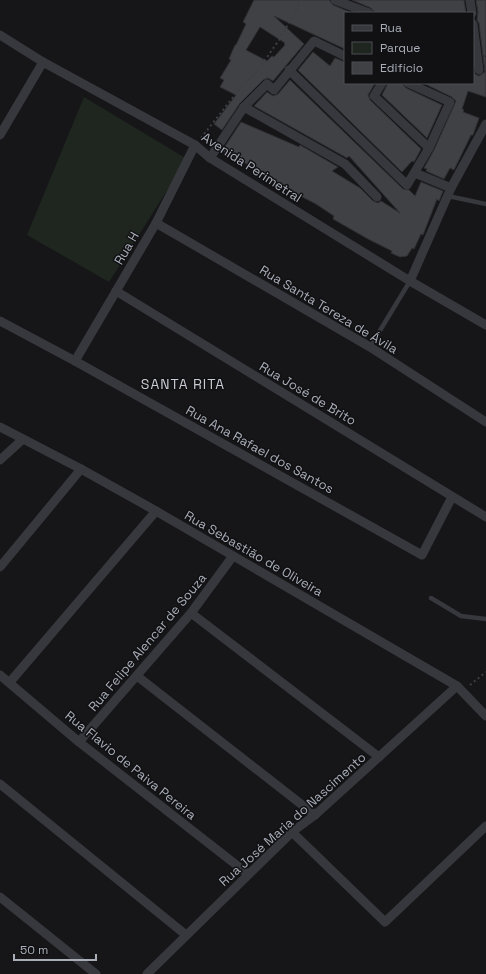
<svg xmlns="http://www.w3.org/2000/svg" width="486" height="974" viewBox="0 0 486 974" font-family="'Space Grotesk',sans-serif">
	<rect width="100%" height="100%" fill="#161618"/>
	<path fill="#1e261f" d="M84,97L187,159L109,282L27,235Z"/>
	<g fill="#404145" stroke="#303034" fill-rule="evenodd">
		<path d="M254,0H329L333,5L352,13H345V49L274,16L304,44L273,81L268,78L263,80L240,103L222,130L214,124L236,95L220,87L224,80L220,78L231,60L229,59L235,45H236L246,24L243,22ZM260,27L285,43L284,44L285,45L274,57L272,56L267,61L246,50Z"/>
		<path d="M352,0H464L466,13H375L371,8Z"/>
		<path d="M476,0H486V56H483L479,23L477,20L478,12Z"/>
		<path d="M313,52L330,66L335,58L345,62V83H375L368,95L370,100L421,149L414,162L412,161L402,172L298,70Z"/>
		<path d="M483,56L486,57V97L468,91L462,109L464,110L463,112L479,118L473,135H471L454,170L450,168L444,179L426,171L427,169L424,168L434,150L456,101L452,97L423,83H473V70L475,74L479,76L485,72Z"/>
		<path d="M290,80L403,189L409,190L415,196L421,182L443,191L439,201L437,199L423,235L421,234L414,249L412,248L407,256L400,257L391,253L392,251L368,239L333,219L334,216L316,204L275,183L276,182L264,174V173L222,151L241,122L299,147L300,145L338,167L332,171L360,188L373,201L378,203L381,201L400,213L349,156L347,158L254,106L267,92L273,96L278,94Z"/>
		<path d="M388,83H402L406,88L442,105L427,138L382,95Z"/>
	</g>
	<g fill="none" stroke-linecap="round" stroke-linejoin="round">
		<g stroke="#3d3f44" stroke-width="2" stroke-dasharray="2 3" stroke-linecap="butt">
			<path d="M201,138L241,87L256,73L279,40L302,0"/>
			<path d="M470,685L486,672"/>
		</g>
		<g stroke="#37383d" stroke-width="4.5">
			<path d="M448,196L486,204"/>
			<path d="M370,347L410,281"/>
			<path d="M431,598L461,616L486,619"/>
		</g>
		<g stroke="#37383d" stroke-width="9">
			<path d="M335,0L369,13"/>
			<path d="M470,0L472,13"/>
			<path d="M473,24L479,70"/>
			<path d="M0,35L43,62L195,145L210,158L410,281L486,325"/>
			<path d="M289,70L407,185L429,148L450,102L408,83"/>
			<path d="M382,83L374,96L429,148"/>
			<path d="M244,107L267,84L274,90L314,41L345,56"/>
			<path d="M0,135L43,62"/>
			<path d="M210,158L244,107L345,164L377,197"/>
			<path d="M415,173L451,188"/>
			<path d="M156,223L370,347L486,422"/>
			<path d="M410,281L451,188L486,124"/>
			<path d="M116,291L486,517"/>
			<path d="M0,321L75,361L422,555L452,497"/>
			<path d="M75,361L156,223L195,145"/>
			<path d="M0,427L81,469L156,511L457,686L486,716"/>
			<path d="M0,460L23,439"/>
			<path d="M0,567L81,469"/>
			<path d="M191,613L379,757"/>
			<path d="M0,675L79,742L248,874"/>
			<path d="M137,676L315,815"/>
			<path d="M10,682L156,511"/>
			<path d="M79,742L191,613L233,556"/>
			<path d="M0,784L186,935"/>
			<path d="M292,832L385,922L486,826"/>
			<path d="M0,897L96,974"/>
			<path d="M147,974L292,832L315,815L457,686"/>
		</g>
	</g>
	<g text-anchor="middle" stroke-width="3" stroke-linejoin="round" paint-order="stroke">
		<g font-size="13" fill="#a8adb8" stroke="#111113">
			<text transform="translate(252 167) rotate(33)" y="5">Avenida Perimetral</text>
			<text transform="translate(126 248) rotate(-60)" y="5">Rua H</text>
			<text transform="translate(329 309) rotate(31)" y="5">Rua Santa Tereza de Ávila</text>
			<text transform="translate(308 393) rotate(31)" y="5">Rua José de Brito</text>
			<text transform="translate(260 449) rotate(29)" y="5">Rua Ana Rafael dos Santos</text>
			<text transform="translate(254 553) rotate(30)" y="5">Rua Sebastião de Oliveira</text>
			<text transform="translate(147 642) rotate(-50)" y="5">Rua Felipe Alencar de Souza</text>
			<text transform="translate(131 765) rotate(39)" y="5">Rua Flavio de Paiva Pereira</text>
			<text transform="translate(292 819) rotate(-42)" y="5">Rua José Maria do Nascimento</text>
		</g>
		<g font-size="14" letter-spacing="1" fill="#c9ccd4" stroke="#111113">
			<text x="183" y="389">SANTA RITA</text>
		</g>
	</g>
	<rect x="344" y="12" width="130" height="72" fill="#111113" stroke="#4d4f55"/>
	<rect x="352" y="25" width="20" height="6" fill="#37383d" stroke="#4d4f55"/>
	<text x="380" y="32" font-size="12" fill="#a8adb8">Rua</text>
	<rect x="352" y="42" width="20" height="12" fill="#1e261f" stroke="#4d4f55"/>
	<text x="380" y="52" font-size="12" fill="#a8adb8">Parque</text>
	<rect x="352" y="62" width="20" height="12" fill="#404145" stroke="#4d4f55"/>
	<text x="380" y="72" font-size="12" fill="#a8adb8">Edifício</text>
	<path d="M14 954v6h82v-6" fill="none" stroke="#a8adb8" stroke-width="2"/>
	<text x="20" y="954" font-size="12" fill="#a8adb8" stroke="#111113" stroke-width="3" paint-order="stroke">50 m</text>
</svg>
